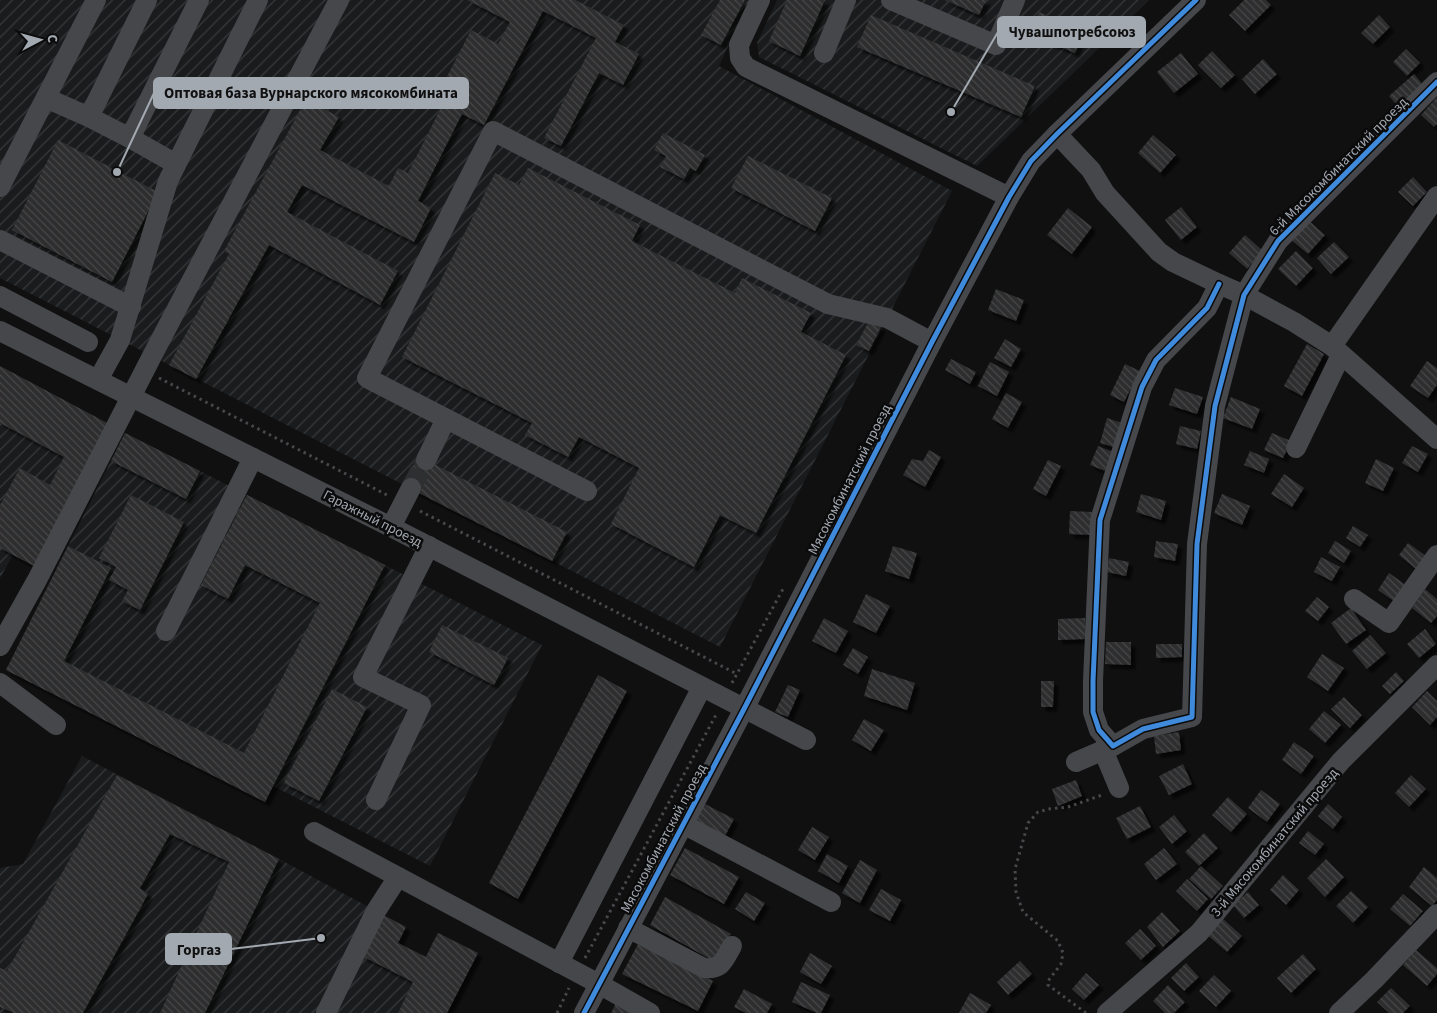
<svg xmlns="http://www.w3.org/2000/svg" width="1437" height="1013" viewBox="0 0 1437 1013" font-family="'Source Sans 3',sans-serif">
	<defs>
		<pattern id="industrial-furrows" width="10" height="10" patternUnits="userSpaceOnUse" patternTransform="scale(1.25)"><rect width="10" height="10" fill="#1a1b1c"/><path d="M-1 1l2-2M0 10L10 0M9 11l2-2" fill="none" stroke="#38393b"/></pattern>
		<pattern id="building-back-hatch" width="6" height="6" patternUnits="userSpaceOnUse" patternTransform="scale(1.25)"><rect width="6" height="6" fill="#2d2d2e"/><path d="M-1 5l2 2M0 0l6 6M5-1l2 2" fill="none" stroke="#48494a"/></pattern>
		<filter id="shadow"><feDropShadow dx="4.5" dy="4.5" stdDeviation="1" flood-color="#0009"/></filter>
	</defs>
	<rect width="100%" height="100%" fill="#101011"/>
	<g fill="url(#industrial-furrows)">
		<path d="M0,0H750L719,66L952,191L720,647L0,278Z"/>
		<path d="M777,0H1149L977,166L759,57L757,43Z"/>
		<path d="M0,366L109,424L34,566L13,555L0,578Z"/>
		<path d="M125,433L542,645L430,866L273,786L265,802L6,670Z"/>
		<path d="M82,756L279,859L406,927L398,943L425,957L438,933L478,953L447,1013H0V868L23,864Z"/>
	</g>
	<g fill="url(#building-back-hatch)" filter="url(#shadow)">
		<path d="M467,0H575L624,25L615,42L639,54L623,85L599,73L561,146L544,138L596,38L543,11L484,125L462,114L418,201L431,208L414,242L302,185L287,212L398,271L380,305L269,245L196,379L169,365L229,254L224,251L306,99L339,117L320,150L389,186L398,168L408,173L443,104L435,100L471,30L498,44L510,22Z"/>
		<path d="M720,0H745L721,45L701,35Z"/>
		<path d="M787,0H825L800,56L769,41Z"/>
		<path d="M945,0H986L979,15Z"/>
		<path d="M1244,0H1266L1271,5L1245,31L1229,15Z"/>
		<path d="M1039,12L1084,31L1075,53L1029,34Z"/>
		<path d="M871,15L1035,86L1021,117L857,47Z"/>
		<path d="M1379,15L1390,27L1373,44L1361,33Z"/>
		<path d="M1406,49L1420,63L1407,76L1393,62Z"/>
		<path d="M1212,51L1235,75L1221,88L1198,65Z"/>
		<path d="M1181,53L1198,74L1174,93L1157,72Z"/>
		<path d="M1263,59L1277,74L1255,94L1242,79Z"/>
		<path d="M1414,74L1424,86L1399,108L1389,96Z"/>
		<path d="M1437,97V124L1434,127L1421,115Z"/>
		<path d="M663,133L705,155L696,171L690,168L684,179L660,167L666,156L654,150Z"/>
		<path d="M1153,135L1176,155L1160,173L1138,153Z"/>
		<path d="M58,140L158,192L112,282L12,230Z"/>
		<path d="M748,156L832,198L815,231L731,188Z"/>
		<path d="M528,168L640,225L632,241L735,293L742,278L811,313L801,332L846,355L756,533L720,515L694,567L611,524L639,468L579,437L568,457L525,435L532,423L402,357L495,173L519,185Z"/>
		<path d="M1413,177L1427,192L1413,206L1398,192Z"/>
		<path d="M1181,207L1197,227L1181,240L1165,220Z"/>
		<path d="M1068,208L1092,227L1072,254L1047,235Z"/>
		<path d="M1307,219L1325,235L1308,254L1290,239Z"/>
		<path d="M1245,235L1263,251L1247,269L1229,253Z"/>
		<path d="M1334,242L1349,257L1331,274L1317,258Z"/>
		<path d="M1296,251L1313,268L1296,286L1278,269Z"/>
		<path d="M996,289L1024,300L1016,321L988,310Z"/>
		<path d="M869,321L881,327L869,351L856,345Z"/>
		<path d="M1005,339L1021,349L1011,367L994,358Z"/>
		<path d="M1307,344L1324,354L1302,396L1284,386Z"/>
		<path d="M951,359L976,372L970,384L945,370Z"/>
		<path d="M1427,361L1437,368V385L1428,398L1410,386Z"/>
		<path d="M990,362L1009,372L997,396L978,386Z"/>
		<path d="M1125,364L1140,371L1124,402L1110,395Z"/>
		<path d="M0,366L109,424L34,566L0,548V505L20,468L50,485L64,457L0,423Z"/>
		<path d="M1175,388L1203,397L1197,414L1169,405Z"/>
		<path d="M1006,393L1022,402L1008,428L992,419Z"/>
		<path d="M1231,397L1260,409L1252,429L1223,418Z"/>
		<path d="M1107,418L1125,424L1117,448L1100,443Z"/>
		<path d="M1180,426L1201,431L1197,449L1176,444Z"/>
		<path d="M125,433L200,471L186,499L111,461Z"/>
		<path d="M1272,433L1291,441L1283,458L1264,450Z"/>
		<path d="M1098,446L1113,452L1105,471L1090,465Z"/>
		<path d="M1412,446L1428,454L1418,472L1402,463Z"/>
		<path d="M929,450L941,457L925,487L903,475L912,459L923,461Z"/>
		<path d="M1250,451L1269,459L1264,473L1244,465Z"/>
		<path d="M418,456L567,532L552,561L403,485Z"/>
		<path d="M1376,459L1394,468L1383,491L1365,483Z"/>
		<path d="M1048,460L1061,466L1046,496L1033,489Z"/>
		<path d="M1284,474L1304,488L1292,507L1271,494Z"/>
		<path d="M1141,494L1166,501L1161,520L1136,512Z"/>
		<path d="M1222,494L1250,506L1242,525L1214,513Z"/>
		<path d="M131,495L184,522L140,610L122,601L128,590L109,580L116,567L99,558Z"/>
		<path d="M247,495L385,565L265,802L6,670L68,546L111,568L64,661L244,753L320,603L245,565L228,599L201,585Z"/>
		<path d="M1070,511L1093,512L1092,535L1069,534Z"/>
		<path d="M1353,526L1368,535L1360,547L1346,538Z"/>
		<path d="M1156,541L1178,544L1175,561L1154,557Z"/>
		<path d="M1335,541L1351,551L1344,563L1328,553Z"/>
		<path d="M1408,543L1426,556L1416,569L1399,555Z"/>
		<path d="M893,546L917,553L909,579L885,571Z"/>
		<path d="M1321,557L1340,567L1332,581L1314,572Z"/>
		<path d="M1109,558L1129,562L1126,576L1107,572Z"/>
		<path d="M1389,573L1406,585L1395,602L1378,590Z"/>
		<path d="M1425,589L1437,599V616L1431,623L1412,608Z"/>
		<path d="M866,594L890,606L876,633L853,622Z"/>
		<path d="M1317,597L1329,607L1318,621L1305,611Z"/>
		<path d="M1351,608L1366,630L1346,644L1331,623Z"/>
		<path d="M824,618L848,631L836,653L812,641Z"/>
		<path d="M1085,618L1086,639L1058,640V619Z"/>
		<path d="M442,625L508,658L494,685L429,652Z"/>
		<path d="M1425,629L1436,644L1419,658L1407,644Z"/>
		<path d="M1370,635L1386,653L1367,669L1352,651Z"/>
		<path d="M1106,642H1131V665L1105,664Z"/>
		<path d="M1156,644H1182V657L1156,658Z"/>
		<path d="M853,648L868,657L858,674L843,665Z"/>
		<path d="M1322,654L1344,668L1328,691L1307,677Z"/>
		<path d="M872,669L915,683L907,710L864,696Z"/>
		<path d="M1396,672L1404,681L1390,694L1382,686Z"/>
		<path d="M598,675L627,691L518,899L489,883Z"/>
		<path d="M1041,681H1054L1053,707H1041Z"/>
		<path d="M788,685L800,690L788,717L775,712Z"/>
		<path d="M332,689L367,707L319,801L284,783Z"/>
		<path d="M1427,691L1437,701V717L1430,725L1412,707Z"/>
		<path d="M1344,697L1362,715L1350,728L1331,709Z"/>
		<path d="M1324,711L1341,725L1325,743L1309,729Z"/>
		<path d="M864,719L884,730L871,751L852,740Z"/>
		<path d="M1179,732L1181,750L1156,754L1154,736Z"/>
		<path d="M1294,742L1314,756L1301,774L1282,760Z"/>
		<path d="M1183,764L1192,784L1169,795L1159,776Z"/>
		<path d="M117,775L279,859L205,1013H160L229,862L170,834L140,888L148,894L83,1013H14L0,1007V968L7,971Z"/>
		<path d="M1411,775L1426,789L1409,807L1395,793Z"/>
		<path d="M1076,780L1082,796L1058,806L1052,789Z"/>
		<path d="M1261,790L1280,804L1267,822L1248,808Z"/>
		<path d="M1228,797L1247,814L1231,832L1212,815Z"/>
		<path d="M703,803L734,819L724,838L693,822Z"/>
		<path d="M1328,804L1342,817L1333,829L1318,816Z"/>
		<path d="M1140,806L1151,827L1127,839L1116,818Z"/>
		<path d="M1174,815L1187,831L1172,844L1159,827Z"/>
		<path d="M812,827L829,837L815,860L798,850Z"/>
		<path d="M1308,831L1324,844L1315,855L1299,843Z"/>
		<path d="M1204,833L1218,848L1199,866L1185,852Z"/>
		<path d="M685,848L739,877L724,904L670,875Z"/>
		<path d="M1164,848L1177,864L1156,880L1144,864Z"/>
		<path d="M827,854L848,866L839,883L818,871Z"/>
		<path d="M1326,859L1344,877L1325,897L1307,878Z"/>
		<path d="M860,860L877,870L860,903L842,893Z"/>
		<path d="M1201,866L1223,886L1211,899L1189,879Z"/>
		<path d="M1424,867L1437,878V900L1432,906L1409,887Z"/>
		<path d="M1283,875L1299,890L1286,905L1270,890Z"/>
		<path d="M1187,879L1208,899L1197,911L1176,891Z"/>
		<path d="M881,889L901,900L890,921L869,910Z"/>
		<path d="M1351,891L1368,907L1353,923L1336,906Z"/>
		<path d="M746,892L765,903L754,921L735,909Z"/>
		<path d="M1248,892L1259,905L1244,918L1233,905Z"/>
		<path d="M1403,894L1423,911L1410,926L1390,909Z"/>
		<path d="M665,897L731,934L715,962L650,925Z"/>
		<path d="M1162,912L1180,931L1163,947L1147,927Z"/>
		<path d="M383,915L406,927L398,943L426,957L438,933L478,953L447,1013H398L413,982L362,956Z"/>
		<path d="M1221,917L1242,936L1227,952L1206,934Z"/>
		<path d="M1140,929L1156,946L1141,960L1125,943Z"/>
		<path d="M638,944L713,981L698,1011L622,974Z"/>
		<path d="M1416,950L1437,968V974L1427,986L1403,965Z"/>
		<path d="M810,953L832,966L821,984L800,972Z"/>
		<path d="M1303,954L1316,969L1291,993L1277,978Z"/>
		<path d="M1020,961L1032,974L1008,995L997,982Z"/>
		<path d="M1186,963L1199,977L1184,991L1171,978Z"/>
		<path d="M1086,973L1099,985L1084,1000L1072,989Z"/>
		<path d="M1214,975L1231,991L1216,1007L1199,991Z"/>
		<path d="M801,982L830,995L821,1013H817L792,1002Z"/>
		<path d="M1168,985L1185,1002L1174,1013H1165L1153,1001Z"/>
		<path d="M1391,988L1410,1006L1403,1013H1389L1377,1002Z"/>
		<path d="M744,989L772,1004L767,1013H746L734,1007Z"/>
		<path d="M970,993L991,1005L986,1013H959Z"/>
		<path d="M617,1001L639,1013H611Z"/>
	</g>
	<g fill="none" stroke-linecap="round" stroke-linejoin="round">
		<path stroke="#2d2f31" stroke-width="20" stroke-dasharray="20 10" stroke-linecap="butt" d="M411,488L426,460"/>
		<g stroke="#47484b" stroke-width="3" stroke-dasharray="2.5 4" stroke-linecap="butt">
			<path d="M159,378L387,495"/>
			<path d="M420,511L737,674"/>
			<path d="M732,683L783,589"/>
			<path d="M585,958L717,713"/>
			<path d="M557,1013L569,988"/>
			<path d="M1086,1013L1048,985V981L1061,964L1063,953L1058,941L1023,912L1016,892L1015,869L1028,823L1038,812L1049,809L1068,807L1102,795"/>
		</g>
		<g stroke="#45474a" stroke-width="20">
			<path d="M147,0L89,117L130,138L199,0"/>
			<path d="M760,0L739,45L740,58L746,67L1009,197"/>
			<path d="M891,0L996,45L1015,0"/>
			<path d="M824,53L846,0"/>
			<path d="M46,98L89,117"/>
			<path d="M1057,134L1091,170L1105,193L1159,252L1173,262L1219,284L1244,295L1294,322L1332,346L1437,439"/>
			<path d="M130,138L176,164"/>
			<path d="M0,187L96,0"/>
			<path d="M0,240L131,307"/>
			<path d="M1219,284L1207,308L1156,360L1142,387L1100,520L1093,681V712L1099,730L1113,746L1143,729L1192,717L1197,544L1215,406L1244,295L1278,241L1437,82"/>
			<path d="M0,296L88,342"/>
			<path d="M0,331L391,527L806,740"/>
			<path d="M1332,346L1437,196"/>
			<path d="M98,380L120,340L168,181L258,0"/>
			<path d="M1296,448L1341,355"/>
			<path d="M426,460L446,419"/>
			<path d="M587,491L367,378L493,131L828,304L887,318L932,342"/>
			<path d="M391,527L411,488"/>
			<path d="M1354,599L1389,623L1437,555"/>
			<path d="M166,631L253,458"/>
			<path d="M0,646L37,580L152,356L339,0"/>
			<path d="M0,683L56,725"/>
			<path d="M1103,750L1119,788"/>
			<path d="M1076,762L1113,746"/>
			<path d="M376,800L421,705L363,677L429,546"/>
			<path d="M683,824L831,902"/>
			<path d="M314,832L599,984L650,1013"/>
			<path d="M628,928L704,968C722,970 724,960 732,946"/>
			<path d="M559,963L702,687"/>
			<path d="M326,1013L376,911L398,877"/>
			<path d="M584,1013L744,709L932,342L1009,197L1031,161L1057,134L1196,0"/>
			<path d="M1107,1013L1199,933L1341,761L1437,665"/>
			<path d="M1339,1013L1374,980L1437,914"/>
		</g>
		<g stroke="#0b0b0c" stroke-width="8">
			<g id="cycleway">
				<path d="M1219,284L1207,308L1156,360L1142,387L1100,520L1093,681V712L1099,730L1113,746L1143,729L1192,717L1197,544L1215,406L1244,295L1278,241L1437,82"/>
				<path d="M584,1013L744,709L932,342L1009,197L1031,161L1057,134L1196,0"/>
			</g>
		</g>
		<use href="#cycleway" stroke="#408adc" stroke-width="5"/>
	</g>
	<g text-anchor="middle" stroke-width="5" stroke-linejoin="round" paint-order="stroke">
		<g font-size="14" fill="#a3a9b1" stroke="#0b0b0c">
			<text transform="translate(1338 166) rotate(-45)" y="5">6-й Мясокомбинатский проезд</text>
			<text transform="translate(849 479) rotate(-63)" y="5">Мясокомбинатский проезд</text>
			<text transform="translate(373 518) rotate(27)" y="5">Гаражный проезд</text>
			<text transform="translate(663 838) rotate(-62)" y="5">Мясокомбинатский проезд</text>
			<text transform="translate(1274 842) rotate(-50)" y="5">3-й Мясокомбинатский проезд</text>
		</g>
	</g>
	<path fill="none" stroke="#a3a9b1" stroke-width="2" d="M951 112L998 32M117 172L154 93M321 938L231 949"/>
	<g fill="#a3a9b1" stroke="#0b0b0c" stroke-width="2">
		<circle cx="951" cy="112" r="5"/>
		<circle cx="117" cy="172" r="5"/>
		<circle cx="321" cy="938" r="5"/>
	</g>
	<g fill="#a3a9b1" stroke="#a3a9b1" stroke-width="2">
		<rect x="998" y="17" width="147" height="30" rx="5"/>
		<rect x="154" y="78" width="314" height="30" rx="5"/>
		<rect x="166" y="934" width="65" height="30" rx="5"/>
	</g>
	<g font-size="15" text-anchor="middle" font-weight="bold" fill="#111">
		<text x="1072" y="37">Чувашпотребсоюз</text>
		<text x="311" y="98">Оптовая база Вурнарского мясокомбината</text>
		<text x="199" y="955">Горгаз</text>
	</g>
	<g transform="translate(40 40) rotate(84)" stroke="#0b0b0c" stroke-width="4" paint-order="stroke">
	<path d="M0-4L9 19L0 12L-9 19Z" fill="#a3a9b1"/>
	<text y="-8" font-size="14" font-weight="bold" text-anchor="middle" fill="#a3a9b1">С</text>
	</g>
</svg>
